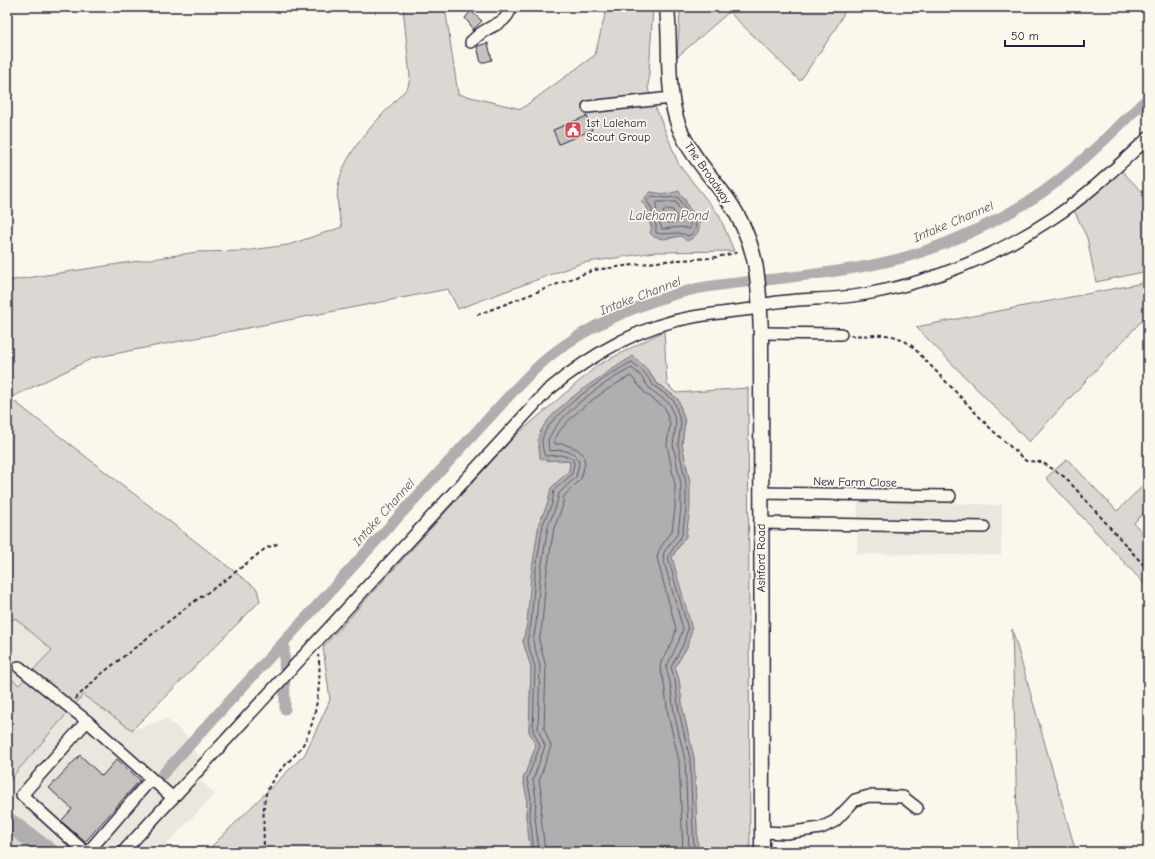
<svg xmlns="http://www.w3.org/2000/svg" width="1155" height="859" viewBox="0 0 1155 859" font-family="'Comic Neue',sans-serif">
	<rect width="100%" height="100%" fill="#fbf7ec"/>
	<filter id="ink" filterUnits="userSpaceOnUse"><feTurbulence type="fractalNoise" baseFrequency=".025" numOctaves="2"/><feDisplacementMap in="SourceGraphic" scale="8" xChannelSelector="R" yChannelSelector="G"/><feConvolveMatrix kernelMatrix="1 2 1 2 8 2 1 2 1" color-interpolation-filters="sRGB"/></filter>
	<g filter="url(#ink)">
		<g fill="#ebe7df">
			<path d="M858,500L1002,505L1001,555L857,554Z"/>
			<path d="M15,617L52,650L19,685L7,675V625Z"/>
			<path d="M83,695L132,730L167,719L187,736L194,751L213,767L201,781L215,794L159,852H61L7,810V783Z"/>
		</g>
		<g fill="#dbd8d3" stroke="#7e7d87" fill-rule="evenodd">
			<path d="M403,7H445L458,94L521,109L595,55L607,7H653L648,89L679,165L719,215L734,251L655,252L582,263L458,309L448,289L93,358L10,398L257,589L260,601L132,730L83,695L7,783V675L19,685L52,650L15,618L7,625V281L197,252L244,251L288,245L342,227C339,214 336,200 338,187C343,150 384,114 408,87L410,77ZM650,192L685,199L688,207L699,218C682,235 680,241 654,237C653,230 650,225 648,219C646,210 648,200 650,192Z"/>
			<path d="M678,7H847L835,30L800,81L729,12L677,57L680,14Z"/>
			<path d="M1120,169L1148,198V271L1096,282L1087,238L1073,208Z"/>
			<path d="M1148,282V314L1029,442L916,327Z"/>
			<path d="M664,331L667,384L676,393L748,388L750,852H698L694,758L683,711L679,680L675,667L687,647L672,557L686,536L690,483L682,444L685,422L678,399L656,382L647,369L546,461L561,459L570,462L569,471L551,488L548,503L539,523L527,624L523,641L531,667L529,731L536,746L523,779L527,798L526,817L531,852H206L305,754L330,700L323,647L513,438L598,365Z"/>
			<path d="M1067,459L1117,511L1148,481V508L1134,523L1148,539V588L1046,478Z"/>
			<path d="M1012,629L1076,852H1018Z"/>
			<path d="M7,826L40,852H7Z"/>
		</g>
		<g fill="#b1aeb0" stroke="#787681">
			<path d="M679,191L688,207L699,218C700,231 699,235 687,241L681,236L664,239L654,237L650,233L652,226L648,218L647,206L641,202L650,192L667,194Z"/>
			<path d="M633,356L647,369L656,383L678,399L685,422L682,444L690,483V509L686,536L672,557L692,629L687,647L675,667L679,680L683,711L694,758L698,852H531L526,817L527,798L523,779L536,746L529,731L531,667L523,642L527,624L531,575L539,523L548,503L551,488L569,471L570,462C559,458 550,463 540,458C540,452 538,446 538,440C541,411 610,371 633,356Z"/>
		</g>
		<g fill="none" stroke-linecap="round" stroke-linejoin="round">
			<g stroke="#5b5a6a" stroke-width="1">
				<path d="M652,196L667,198L678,197L685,209L695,220C696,228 696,233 688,236C678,230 667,236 656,233V225L652,217V210L647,200Z"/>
				<path d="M658,202H676L681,213L690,223V229L681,227L662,229L657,216L656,204Z"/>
				<path d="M666,209L673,210L678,221L667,223L663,215L664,210Z"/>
				<path d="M534,852L530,817L531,798L527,779L540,746L533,730L535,667L527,641L531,624L535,575L543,524L552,504L554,490L572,474L574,463L572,458L561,455L545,456C543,452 542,445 542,440C545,416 611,372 632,362L644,372L653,385L674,401L681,423L678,445L686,484V508L682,535L668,557L688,629L683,645L671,667L675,681L679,712L690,759L694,852"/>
				<path d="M539,852L535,817L536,798L533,780L545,746L538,729L540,667L533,641L536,624L540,576L548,526L556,506L559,493L576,477L579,463L577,457L573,453L562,450L549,451L548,440C559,413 605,381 632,368L640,375L650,389L670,404L676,423L673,445L681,484V508L678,533L664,552L663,558L683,629L678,643L666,668L670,682L674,713L685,760L689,852"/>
				<path d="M545,852L541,817L542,797L539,781L551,746L544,728L546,667L539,641L542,625L546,577L554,528L562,508L564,496L581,479L585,463L583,454L577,449L564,444H555L554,441C564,417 608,387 631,376L645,393L665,408L670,424L667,445L675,485V508L672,531L659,550L657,558L676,629L673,641L661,662L660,668L664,683L668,714L679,761L683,852"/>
			</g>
			<g stroke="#b1aeb0" stroke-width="11">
				<path d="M284,643L285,709"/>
				<path d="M162,775L487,420C512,393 536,364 566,344C602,319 653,299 695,289C721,284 748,282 775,279C817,274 861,269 902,258C947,246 1005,218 1043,192C1081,165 1114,130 1148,98"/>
			</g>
			<path stroke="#b1aeb0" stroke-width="19" d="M7,821L49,852"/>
		</g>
		<g fill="#c6c2c0" stroke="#22223b">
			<path d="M471,11L482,21L472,31V27L465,18Z"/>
			<path d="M488,43L492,60L481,63L477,46Z"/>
			<path d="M587,116L592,130L559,144L553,130Z"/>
			<path d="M80,755L102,776L117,759L140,780L85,842L61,821L72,809L49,788Z"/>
		</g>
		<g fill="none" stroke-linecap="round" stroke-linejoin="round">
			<g stroke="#22223b" stroke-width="14">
				<g id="minor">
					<path d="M471,42C475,38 480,33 486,30C497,23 507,22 511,7"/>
					<path d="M588,107L671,98"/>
					<path d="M760,305C795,297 831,301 866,294C932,282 997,255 1053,218C1088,195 1118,166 1148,138"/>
					<path d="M760,333L841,334"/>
					<path d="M760,493L950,496"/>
					<path d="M760,523L984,527"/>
					<path d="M19,667L87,721L173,798"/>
					<path d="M762,832L786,833L821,828L835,821L855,800L869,796L903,797L917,808"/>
					<path d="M85,852L22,795L87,721"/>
					<path d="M88,852L151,779"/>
					<path d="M123,852L547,391C589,356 638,326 693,317C715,313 738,311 760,308"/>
				</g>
			</g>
			<g stroke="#22223b" stroke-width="17">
				<path id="major" d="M667,7C671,47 665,89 679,127C690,155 711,176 728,200C759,245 759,284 761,336L762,852"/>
			</g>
			<g stroke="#22223b" stroke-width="2" stroke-dasharray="4 3" stroke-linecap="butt">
				<path d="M477,315L594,270L664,261L712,258L740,252"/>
				<path d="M850,335C876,338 889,328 912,346L992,430L1026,461L1042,462L1066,478L1148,570"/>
				<path d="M75,699L100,675L192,603L220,584L266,548L280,543"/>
				<path d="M264,852C264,837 262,807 266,794C272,775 288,764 299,750C315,732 323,678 318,655"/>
			</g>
			<use href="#minor" stroke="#fbf7ec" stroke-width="11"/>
			<use href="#major" stroke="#fbf7ec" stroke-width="14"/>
		</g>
	</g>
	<defs>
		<g id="civic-square" transform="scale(0.9)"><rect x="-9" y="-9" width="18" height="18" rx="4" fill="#d1495b" stroke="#fbf7ec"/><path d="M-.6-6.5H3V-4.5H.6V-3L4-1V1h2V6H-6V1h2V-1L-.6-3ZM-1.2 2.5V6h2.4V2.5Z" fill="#fff"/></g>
	</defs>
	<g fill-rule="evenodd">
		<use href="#civic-square" x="573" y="130"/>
	</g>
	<g text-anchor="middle" stroke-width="3.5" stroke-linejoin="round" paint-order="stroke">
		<g font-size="12" fill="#22223b" stroke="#fbf7ec" text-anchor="start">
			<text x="586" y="127">1st Laleham<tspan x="586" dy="14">Scout Group</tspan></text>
		</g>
		<g font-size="12" fill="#22223b" stroke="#fbf7ec">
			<text transform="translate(708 173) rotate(55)" y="4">The Broadway</text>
			<text transform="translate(855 482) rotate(1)" y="4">New Farm Close</text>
			<text transform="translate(761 558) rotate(-90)" y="4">Ashford Road</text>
		</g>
		<g font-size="13" font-style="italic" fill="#545364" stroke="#fbf7ec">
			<text x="669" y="220">Laleham Pond</text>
			<text transform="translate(953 221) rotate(-23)" y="5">Intake Channel</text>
			<text transform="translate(640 295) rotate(-21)" y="5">Intake Channel</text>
			<text transform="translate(383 512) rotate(-48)" y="5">Intake Channel</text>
		</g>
	</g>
	<rect width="1155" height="859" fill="none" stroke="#fbf7ec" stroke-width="24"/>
	<rect x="12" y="12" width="1131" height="835" fill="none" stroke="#22223b" stroke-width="1.5" filter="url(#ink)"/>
	<path d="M1005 40v6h79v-6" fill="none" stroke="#22223b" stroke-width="2"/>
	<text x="1011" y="40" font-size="12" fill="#22223b" stroke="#fbf7ec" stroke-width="3" paint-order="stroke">50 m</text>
</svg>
